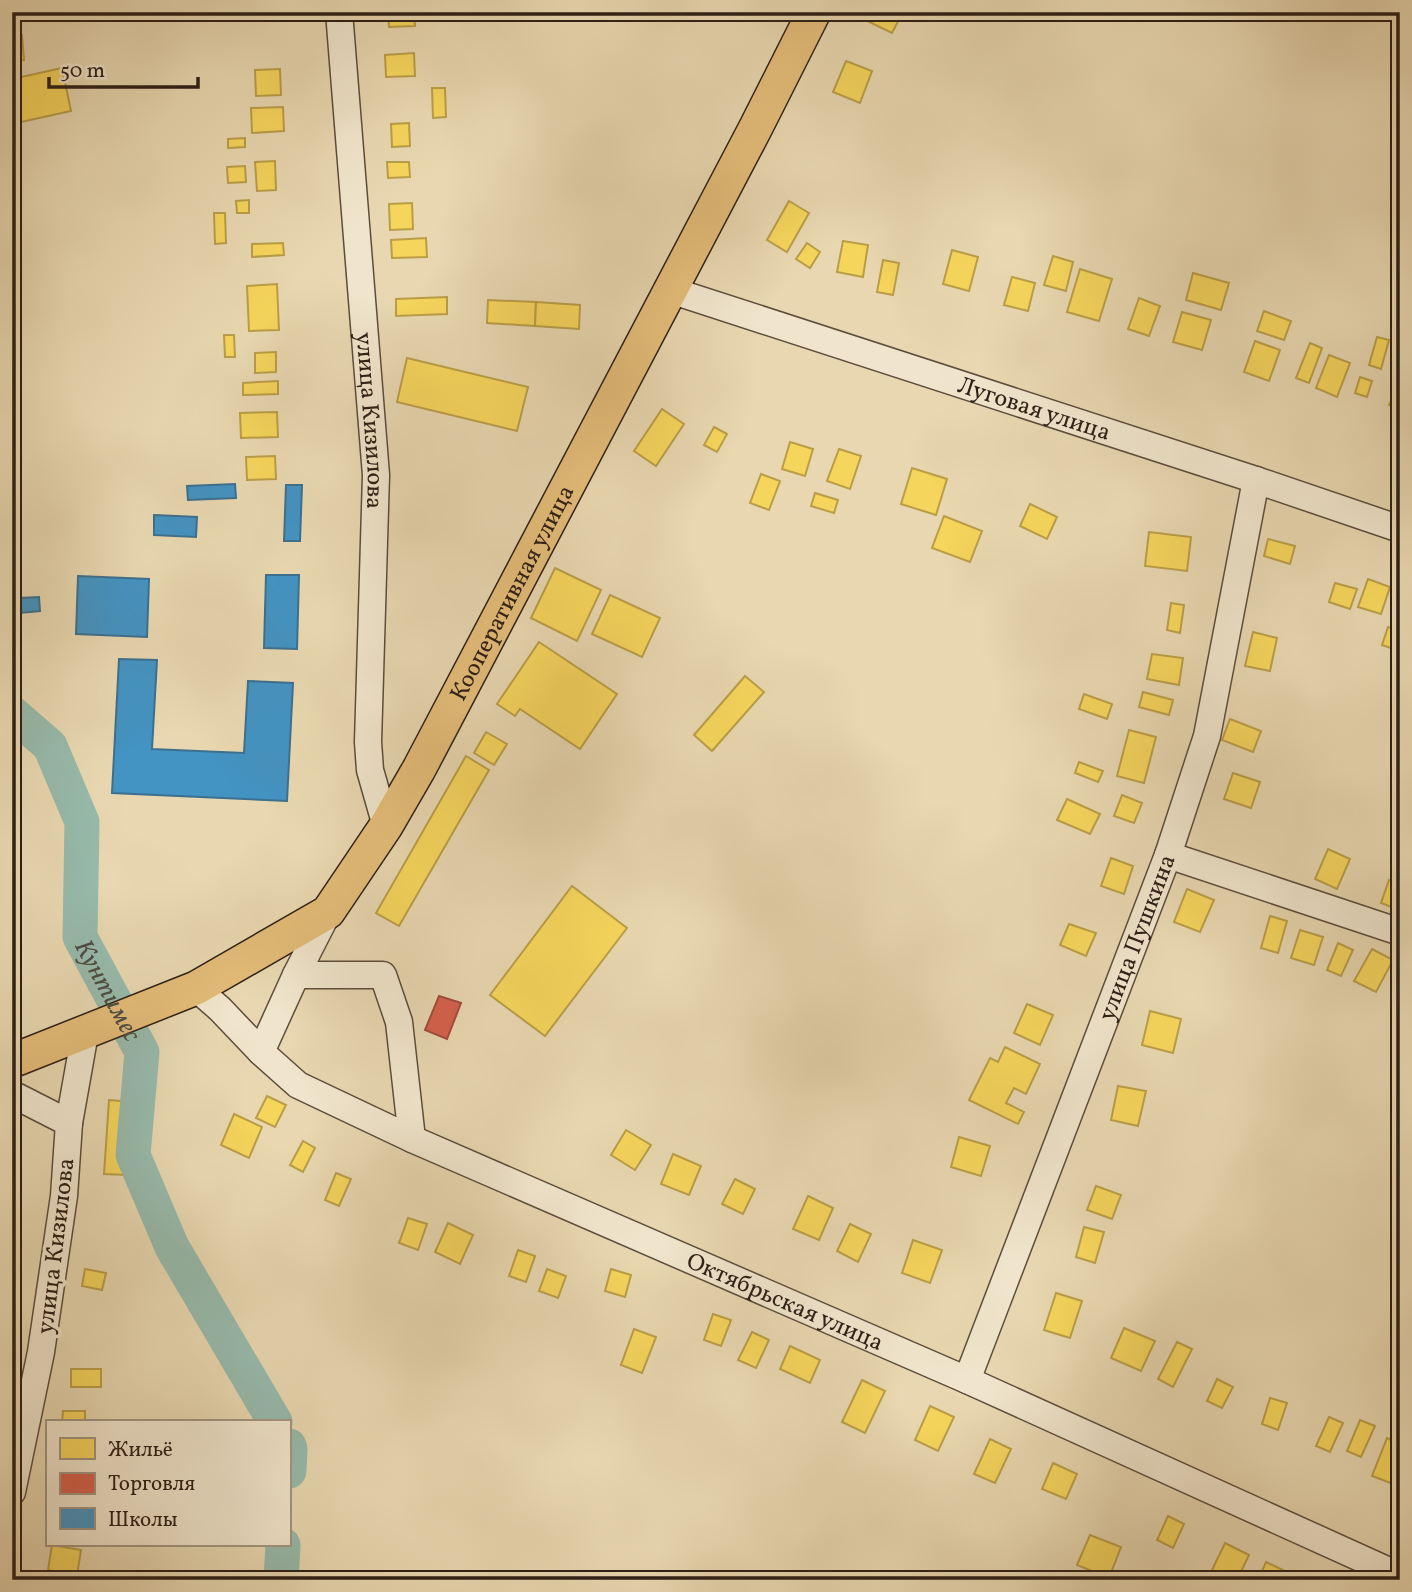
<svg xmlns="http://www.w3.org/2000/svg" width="1412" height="1592" viewBox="0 0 1412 1592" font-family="Vollkorn,serif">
	<rect width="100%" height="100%" fill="#e8d7b0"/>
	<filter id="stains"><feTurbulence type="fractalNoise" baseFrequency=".00286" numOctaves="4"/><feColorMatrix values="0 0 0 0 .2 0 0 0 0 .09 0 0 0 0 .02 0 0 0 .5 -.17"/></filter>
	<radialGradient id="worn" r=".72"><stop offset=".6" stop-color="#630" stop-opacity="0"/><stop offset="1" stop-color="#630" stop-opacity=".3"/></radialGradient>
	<g fill="#f6d55c" stroke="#ba9e47" stroke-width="2">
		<path d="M388,12H414L415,26L389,27Z"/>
		<path d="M864,12H903L892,33L861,18Z"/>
		<path d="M22,35L24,60L12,61V36Z"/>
		<path d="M414,53L415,76L386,77L385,55Z"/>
		<path d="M846,61L872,71L860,103L833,92Z"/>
		<path d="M62,68L71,111L12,124V79Z"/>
		<path d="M280,69L281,95L256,96L255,70Z"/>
		<path d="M432,88H445L446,117L433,118Z"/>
		<path d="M283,107L284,131L252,133L251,108Z"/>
		<path d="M409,123L410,146L392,147L391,124Z"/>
		<path d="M245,138V147L228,148V139Z"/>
		<path d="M275,161L276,190L257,191L255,162Z"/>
		<path d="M387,162H409L410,177L388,178Z"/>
		<path d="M245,166L246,182L228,183L227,167Z"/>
		<path d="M249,200V213H237L236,201Z"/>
		<path d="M789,201L809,213L787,252L767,240Z"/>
		<path d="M412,203L413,229L390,230L389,204Z"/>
		<path d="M214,213H225L226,243L215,244Z"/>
		<path d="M426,238L427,257L392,258L391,240Z"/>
		<path d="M843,241L868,245L863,277L837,272Z"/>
		<path d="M283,243L284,255L252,257V244Z"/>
		<path d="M807,243L820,252L810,268L796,259Z"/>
		<path d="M952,250L978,257L969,291L943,284Z"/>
		<path d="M1053,256L1073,262L1066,291L1044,285Z"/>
		<path d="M883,260L899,263L893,295L877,292Z"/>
		<path d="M1080,269L1112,279L1099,321L1067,312Z"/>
		<path d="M1193,273L1229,283L1221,310L1186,300Z"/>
		<path d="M1012,277L1035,283L1028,311L1004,305Z"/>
		<path d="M277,284L279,330L249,331L247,286Z"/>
		<path d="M447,297V314L396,316V299Z"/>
		<path d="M1139,298L1160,306L1149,336L1128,329Z"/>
		<path d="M488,300L536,302L535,326L487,323Z"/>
		<path d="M536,302L580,305L579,329L535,326Z"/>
		<path d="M1264,311L1291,321L1284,340L1257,331Z"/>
		<path d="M1182,312L1211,320L1202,350L1173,342Z"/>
		<path d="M224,335H234L235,357H225Z"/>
		<path d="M1377,337L1389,340L1381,369L1369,365Z"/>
		<path d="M1255,341L1280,350L1269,381L1244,372Z"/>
		<path d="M1310,343L1322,348L1309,383L1296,378Z"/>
		<path d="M276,352V372L255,373V353Z"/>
		<path d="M1329,355L1350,363L1337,397L1316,388Z"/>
		<path d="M407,358L528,387L517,431L397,402Z"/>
		<path d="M1360,377L1372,381L1367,397L1355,393Z"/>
		<path d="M278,381V394L243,395V383Z"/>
		<path d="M1400,382V410L1389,405Z"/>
		<path d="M662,409L684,424L656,466L634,451Z"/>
		<path d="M277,412L278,437L241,438L240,413Z"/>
		<path d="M714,427L727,434L717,452L704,445Z"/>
		<path d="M790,442L813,449L805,476L782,469Z"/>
		<path d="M839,449L861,456L850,489L827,481Z"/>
		<path d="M275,456L276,479L247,480L246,457Z"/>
		<path d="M912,468L947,479L936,515L901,504Z"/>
		<path d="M761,474L780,481L769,510L750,503Z"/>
		<path d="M815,493L838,500L834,513L811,506Z"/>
		<path d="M1030,504L1057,517L1047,539L1020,526Z"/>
		<path d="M944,516L982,531L970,562L932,548Z"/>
		<path d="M1149,532L1191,537L1187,571L1145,566Z"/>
		<path d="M1268,539L1295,546L1290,564L1264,556Z"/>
		<path d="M555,568L601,590L577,641L531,618Z"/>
		<path d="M1368,579L1390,587L1381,614L1358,607Z"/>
		<path d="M1335,583L1357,589L1350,609L1329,602Z"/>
		<path d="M610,595L660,618L642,657L592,634Z"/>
		<path d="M1171,603L1184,605L1180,633L1167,630Z"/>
		<path d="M1388,627L1400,631V651L1382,645Z"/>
		<path d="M1253,632L1277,638L1270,671L1245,666Z"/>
		<path d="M539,642L617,694L580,749L520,709L515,716L497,704Z"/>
		<path d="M1152,654L1183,658L1179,685L1147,679Z"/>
		<path d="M745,676L764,692L712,751L694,735Z"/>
		<path d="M1143,692L1173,700L1169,715L1139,707Z"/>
		<path d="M1084,694L1112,704L1107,719L1079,709Z"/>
		<path d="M1230,719L1261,731L1253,752L1222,740Z"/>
		<path d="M1129,730L1156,737L1144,783L1117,776Z"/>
		<path d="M486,732L507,744L494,765L474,753Z"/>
		<path d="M466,756L489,770L399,926L376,913Z"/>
		<path d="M1079,762L1103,771L1098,782L1075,773Z"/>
		<path d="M1233,773L1260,782L1251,808L1224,799Z"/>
		<path d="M1122,795L1142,803L1134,823L1114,816Z"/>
		<path d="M1067,799L1100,814L1090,834L1057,820Z"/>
		<path d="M1328,849L1350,859L1337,889L1315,879Z"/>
		<path d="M1111,858L1133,866L1124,894L1101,886Z"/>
		<path d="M1389,880L1400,884V893L1394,908L1381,903Z"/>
		<path d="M572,886L627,928L545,1036L490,995Z"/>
		<path d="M1187,889L1214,900L1200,932L1174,922Z"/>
		<path d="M1270,916L1287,921L1278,953L1261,948Z"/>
		<path d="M1069,924L1096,933L1086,956L1060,945Z"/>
		<path d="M1300,930L1323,937L1314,965L1291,958Z"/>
		<path d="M1338,943L1353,950L1341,976L1327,970Z"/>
		<path d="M1372,949L1393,960L1376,992L1354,981Z"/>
		<path d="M1027,1004L1053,1015L1040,1045L1014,1033Z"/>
		<path d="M1150,1011L1181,1019L1173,1053L1142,1045Z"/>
		<path d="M1005,1047L1040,1064L1026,1094L1014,1088L1006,1103L1024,1112L1018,1124L969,1100L990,1058L998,1062Z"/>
		<path d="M1118,1086L1146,1091L1138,1126L1111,1120Z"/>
		<path d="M267,1096L286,1105L275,1127L256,1118Z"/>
		<path d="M109,1100L132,1102L127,1175L104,1174Z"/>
		<path d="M234,1114L262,1127L249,1158L221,1145Z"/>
		<path d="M626,1130L651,1145L635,1170L611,1155Z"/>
		<path d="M959,1137L990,1146L981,1176L951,1167Z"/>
		<path d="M303,1141L315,1148L303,1172L290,1165Z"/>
		<path d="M673,1154L701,1166L689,1195L661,1184Z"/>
		<path d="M336,1173L351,1179L339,1206L325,1200Z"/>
		<path d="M735,1179L755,1189L743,1214L722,1204Z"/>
		<path d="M1096,1186L1121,1195L1112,1219L1087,1210Z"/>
		<path d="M808,1196L833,1208L819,1240L793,1229Z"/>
		<path d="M408,1218L427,1224L418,1250L399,1243Z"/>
		<path d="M448,1223L473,1235L460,1264L435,1252Z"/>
		<path d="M850,1224L871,1234L858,1262L837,1251Z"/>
		<path d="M1084,1227L1104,1232L1095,1263L1076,1257Z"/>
		<path d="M913,1240L942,1250L930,1283L902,1273Z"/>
		<path d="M518,1250L535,1256L526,1282L509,1276Z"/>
		<path d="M85,1269L106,1273L102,1290L82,1286Z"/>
		<path d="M547,1269L566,1276L558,1298L539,1291Z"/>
		<path d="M611,1269L631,1275L625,1297L605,1291Z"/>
		<path d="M1056,1293L1082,1301L1070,1338L1044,1330Z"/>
		<path d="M713,1314L731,1320L721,1346L704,1340Z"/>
		<path d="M1124,1328L1155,1341L1141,1371L1111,1358Z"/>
		<path d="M634,1329L656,1337L642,1373L621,1365Z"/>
		<path d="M752,1332L769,1340L756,1368L738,1360Z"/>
		<path d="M1177,1342L1192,1349L1173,1387L1158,1379Z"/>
		<path d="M790,1346L820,1360L810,1383L780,1369Z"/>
		<rect x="71" y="1369" width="30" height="18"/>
		<path d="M1217,1379L1233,1387L1222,1408L1207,1401Z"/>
		<path d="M862,1380L885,1391L865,1433L842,1422Z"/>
		<path d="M1270,1398L1287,1403L1278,1430L1262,1424Z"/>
		<path d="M930,1406L954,1417L938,1451L915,1440Z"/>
		<path d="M63,1411H85V1422H62Z"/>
		<path d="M1329,1417L1343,1423L1330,1452L1316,1446Z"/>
		<path d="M1360,1420L1375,1426L1361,1457L1347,1451Z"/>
		<path d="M1387,1438L1400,1444V1476L1396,1485L1372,1476Z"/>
		<path d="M990,1439L1011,1449L995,1483L974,1474Z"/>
		<path d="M1053,1463L1077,1474L1066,1499L1042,1489Z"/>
		<path d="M1168,1516L1184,1524L1173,1548L1157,1540Z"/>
		<path d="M1090,1535L1121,1547L1109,1578L1077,1565Z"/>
		<path d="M1225,1543L1249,1555L1237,1580H1217L1209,1576Z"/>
		<path d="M52,1545L81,1550L77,1575L48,1570Z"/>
		<path d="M1266,1562L1285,1571L1281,1580H1258Z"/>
	</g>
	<path fill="#d6604d" stroke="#a34c3c" stroke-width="2" d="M439,996L461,1003L447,1039L425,1030Z"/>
	<g fill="#4393c3" stroke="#3c708f" stroke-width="2">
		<path d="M235,484L236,498L188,500L187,486Z"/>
		<path d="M286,485H302L300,541H284Z"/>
		<path d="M154,515L197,517L196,537L154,535Z"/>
		<path d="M266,575H299L297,649L264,648Z"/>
		<path d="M78,576L149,579L147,637L76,634Z"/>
		<path d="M39,597L40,611L20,613L19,598Z"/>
		<path d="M119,659L157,660L152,749L244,753L248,681L293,683L287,801L112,793Z"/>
	</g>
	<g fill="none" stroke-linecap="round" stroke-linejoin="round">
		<g stroke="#97baab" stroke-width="35">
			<path id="s1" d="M12,713L50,746L82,822L80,937L142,1052L133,1155L172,1247L275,1422"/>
			<path d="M289,1446L290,1449L289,1471"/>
			<path d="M281,1580L283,1545"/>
		</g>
		<g stroke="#5c4d3c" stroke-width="29">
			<g id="minor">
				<path id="s2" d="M339,12L376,475L368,742L370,770L386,826"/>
				<path id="s3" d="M670,290L1256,480L1400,529"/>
				<path d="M1168,855L1400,932"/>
				<path d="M296,975H383L399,1022L412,1139"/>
				<path id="s4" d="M196,988L220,1009L261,1052L298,1085L412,1139L967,1380L1400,1576"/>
				<path d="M261,1052L296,975L328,912"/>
				<path d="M12,1094L69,1123L64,1196L41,1352L12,1492"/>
				<path d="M69,1123L85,1033"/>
				<path id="s5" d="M967,1380L1168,855L1207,736L1256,480"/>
			</g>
		</g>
		<g stroke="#2d1f16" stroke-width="36">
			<g id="major">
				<path id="s6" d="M12,1061L196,988L328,912L386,826L419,769L755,129L814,12"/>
			</g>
		</g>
		<use href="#minor" stroke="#f0e5cc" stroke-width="26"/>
		<use href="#major" stroke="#e4bc78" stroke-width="33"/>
	</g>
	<g text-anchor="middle" stroke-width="7" stroke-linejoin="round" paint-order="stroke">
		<g font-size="24" fill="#2d1f16" stroke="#f0e5cc">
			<text dy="8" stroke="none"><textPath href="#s3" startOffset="383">Луговая улица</textPath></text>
			<text dy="8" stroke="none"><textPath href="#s2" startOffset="410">улица Кизилова</textPath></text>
			<text dy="8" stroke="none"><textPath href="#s6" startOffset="719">Кооперативная улица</textPath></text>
			<text dy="8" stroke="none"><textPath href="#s5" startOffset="474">улица Пушкина</textPath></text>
			<text transform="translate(55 1246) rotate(-83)" y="8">улица Кизилова</text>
			<text dy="8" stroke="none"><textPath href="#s4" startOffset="674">Октябрьская улица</textPath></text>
		</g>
		<g font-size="26" font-style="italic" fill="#4d4e43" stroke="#f0e5cc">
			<text dy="9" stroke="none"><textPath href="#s1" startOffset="308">Кунтимес</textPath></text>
		</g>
	</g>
	<rect width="1412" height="1592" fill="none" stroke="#e8d7b0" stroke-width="42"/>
	<rect x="14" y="14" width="1384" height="1564" fill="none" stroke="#2d1f16" stroke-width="3.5"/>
	<rect x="21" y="21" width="1370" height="1550" fill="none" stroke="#2d1f16" stroke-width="2"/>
	<rect x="46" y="1420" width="245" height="126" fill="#f0e5cc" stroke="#a29683" stroke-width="2"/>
	<rect x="60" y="1438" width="35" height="21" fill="#f6d55c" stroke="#a29683" stroke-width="2"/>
	<text x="108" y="1456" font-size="21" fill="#2d1f16">Жильё</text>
	<rect x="60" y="1473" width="35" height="21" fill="#d6604d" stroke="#a29683" stroke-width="2"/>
	<text x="108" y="1490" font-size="21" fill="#2d1f16">Торговля</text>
	<rect x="60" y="1508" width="35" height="21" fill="#4393c3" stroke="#a29683" stroke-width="2"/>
	<text x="108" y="1526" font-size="21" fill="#2d1f16">Школы</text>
	<path d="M49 77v10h149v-10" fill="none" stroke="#2d1f16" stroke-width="3.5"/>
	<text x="60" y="77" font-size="21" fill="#2d1f16" stroke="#f0e5cc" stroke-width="5" paint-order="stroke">50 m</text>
	<rect width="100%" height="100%" filter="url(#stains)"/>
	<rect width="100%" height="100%" fill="url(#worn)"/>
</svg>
